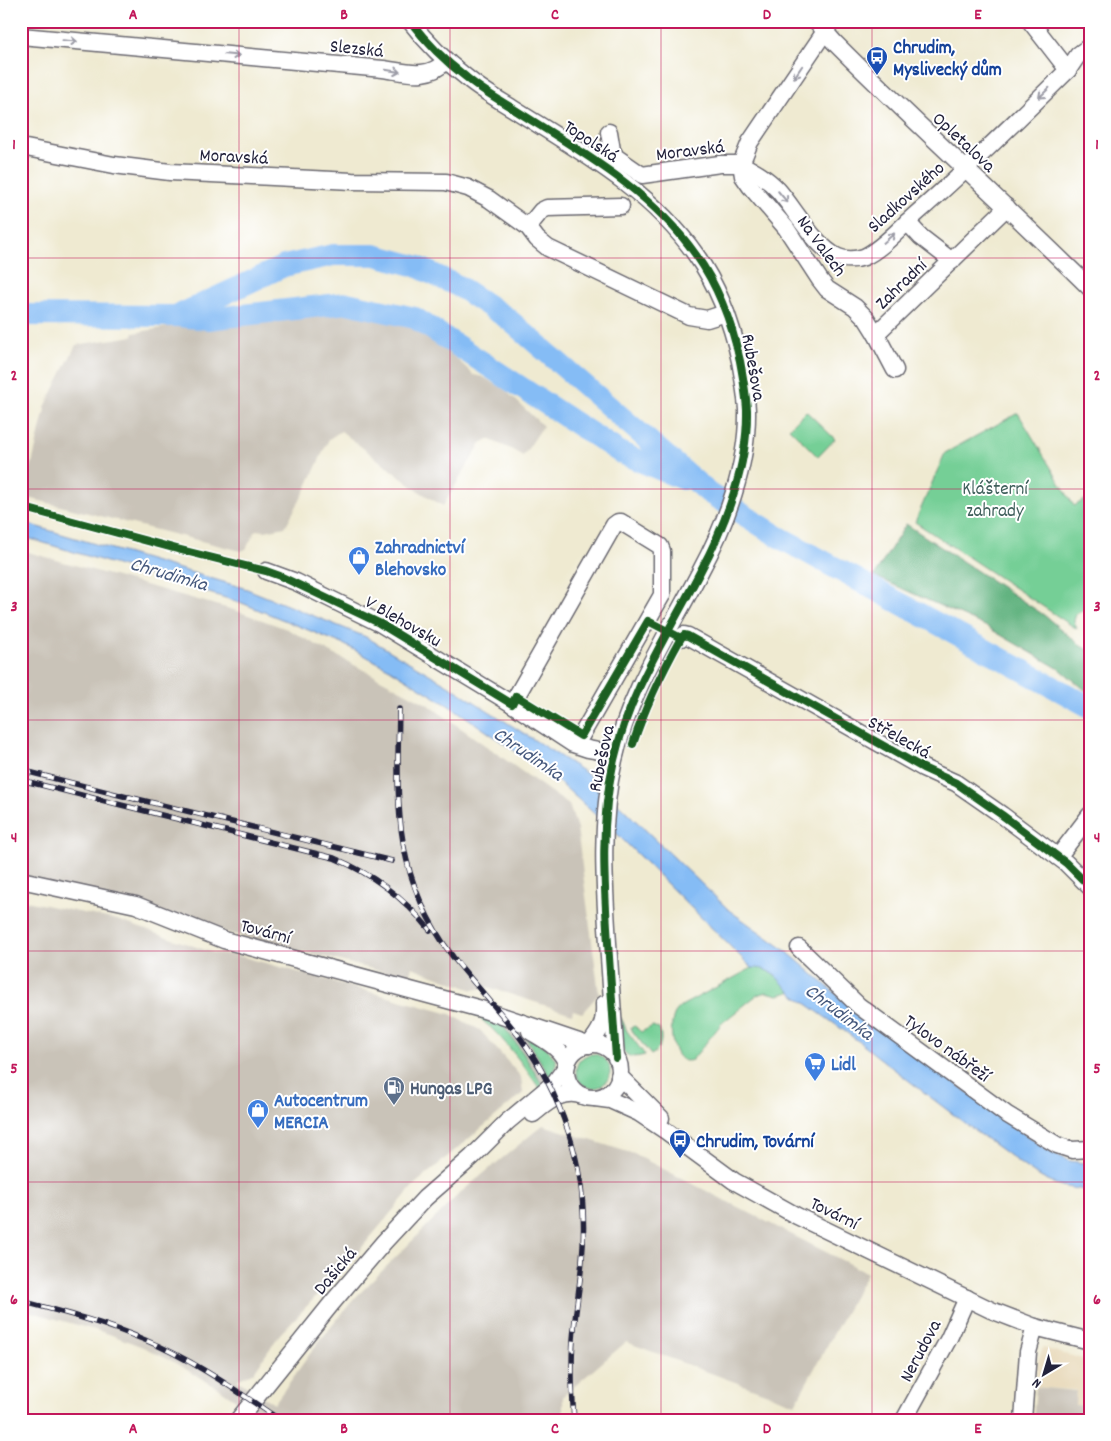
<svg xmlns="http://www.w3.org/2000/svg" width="1111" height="1441" viewBox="0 0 1111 1441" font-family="Dekko,sans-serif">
	<rect width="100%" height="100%" fill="#fff"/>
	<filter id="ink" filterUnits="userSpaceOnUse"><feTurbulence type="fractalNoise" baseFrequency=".02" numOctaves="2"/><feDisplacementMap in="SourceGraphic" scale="10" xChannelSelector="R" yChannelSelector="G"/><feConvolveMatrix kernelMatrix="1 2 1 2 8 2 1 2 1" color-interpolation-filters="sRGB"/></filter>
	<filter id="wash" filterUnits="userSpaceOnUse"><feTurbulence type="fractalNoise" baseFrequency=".0096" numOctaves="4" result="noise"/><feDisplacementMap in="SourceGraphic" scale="20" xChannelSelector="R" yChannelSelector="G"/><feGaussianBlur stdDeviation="1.12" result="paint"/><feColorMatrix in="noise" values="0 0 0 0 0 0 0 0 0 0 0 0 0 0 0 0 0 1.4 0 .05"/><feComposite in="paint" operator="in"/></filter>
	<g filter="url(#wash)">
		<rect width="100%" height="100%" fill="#efead1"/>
		<path fill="#e8d9ba" d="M1043,1348L1090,1361V1406L1075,1405L1076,1390L1036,1387L1038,1361Z"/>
		<g fill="#c9c3b8">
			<path d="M283,307H318L357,311L418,330L436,340L474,375L483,377L504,389L543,426L523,456L511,449L488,439L481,443L443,506L417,490L341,431L329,439L305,491L285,527L265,531L256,530L246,549L241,551L24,497L46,405L76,345L133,336L134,333L206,320L243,311Z"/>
			<path d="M21,550L237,611L287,629L427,704L569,805L577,828L599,994L582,1013L573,1010L572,1014L488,987L473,990L412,967L408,978L205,927L21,876Z"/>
			<path d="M21,900L117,920L214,953L236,955L450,1014L480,1030L521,1077L523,1093L415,1184L353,1258L280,1334L254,1372L237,1380L274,1404L317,1344L354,1299L461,1192L543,1125L634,1154L867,1273L795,1404L626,1342L563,1396V1420H265L221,1390L172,1361L143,1347L109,1334L21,1309Z"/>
			<path d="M501,1023L524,1034L550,1077L543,1086L523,1053Z"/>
			<path d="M1036,1387L1076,1391L1075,1405L1090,1406V1420H1033Z"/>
		</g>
		<g fill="#75cf96" stroke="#4c7868">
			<path d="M806,411L835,439L818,457L789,428Z"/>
			<path d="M1018,413L1074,506L1090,497V612L1084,610L1076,614L1074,621L1077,629L915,522L945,453Z"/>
			<path d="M759,967C773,972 781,981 790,992L778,995L767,992L757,995L722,1023L692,1060C671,1068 668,1025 675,1013C677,1010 680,1007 683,1005L752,968Z"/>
			<path d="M471,1012L501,1023L523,1053L543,1086L540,1089C521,1062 499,1030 471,1012Z"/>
			<path d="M621,1018L627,1031L645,1055C636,1057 630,1059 623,1051Z"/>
			<path d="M635,1026L641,1032L653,1026L659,1029C663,1039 661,1050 651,1055L630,1028Z"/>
			<path d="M524,1034L546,1047L556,1060V1068L550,1077Z"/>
			<circle cx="593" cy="1071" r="17"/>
		</g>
		<path fill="#60b27f" stroke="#416a5d" d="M906,524L1044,615L1075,641L1090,651V694L1061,670L985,626L874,576Z"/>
		<path fill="#85bcf5" stroke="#546f98" d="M21,522L247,589L366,637L448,685L586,773L730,911L785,950L856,1011L1048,1151L1070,1161L1090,1164V1190C1074,1189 1060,1187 1046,1180C1028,1171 1012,1157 995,1145C955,1117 916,1086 877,1056C852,1035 824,1017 797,997C780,985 776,967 752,968L618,835L559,782L459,712L388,668L345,645L242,603L21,536Z"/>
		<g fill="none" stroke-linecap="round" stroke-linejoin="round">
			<g stroke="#85bcf5" stroke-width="22">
				<path d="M21,315L177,316L284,266L333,255H375L416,266L460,287L507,318L709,493L779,537L1090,707"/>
				<path d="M178,316L208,319L347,303L415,318L621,453L683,479"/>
			</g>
		</g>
	</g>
	<g filter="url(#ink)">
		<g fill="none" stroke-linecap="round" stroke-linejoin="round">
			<g stroke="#6a6870" stroke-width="19">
				<g id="minor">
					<path d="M410,21C426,42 445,61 466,77C480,89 496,98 512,108C578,150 650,189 696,255C718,286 732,324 740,361C743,377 746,393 747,410C748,465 726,524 700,572C668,634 629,692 614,760C600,820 604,882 608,943C611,981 613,1020 616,1058"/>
					<path d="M816,21C823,28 829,37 836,44C919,127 1006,205 1090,288"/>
					<path d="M832,21L750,142L741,164C754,171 767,178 778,190C794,208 816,248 838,257C845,260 856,260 864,257C882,249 901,227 916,214C969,168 1018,119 1068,70L1078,55L1090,46"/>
					<path d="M1030,21L1068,70"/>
					<path d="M21,36L383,69C406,72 428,80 446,61"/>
					<path d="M609,132L612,150L616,157L642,175L720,164H741L743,176L750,186L786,228L820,280L827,289L855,307L866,318L876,334L895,370"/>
					<path d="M21,147L114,165L170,172L352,181L446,182L468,188L489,199L528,227L537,239L548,248L689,316L707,319L726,313"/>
					<path d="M907,222L921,237L952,261"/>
					<path d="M528,227L541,211L547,208L621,206"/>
					<path d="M876,334L1007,207"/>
					<path d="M266,571L296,582L379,623L512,704L573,744L588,749L615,754"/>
					<path d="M681,638L684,635L688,636L923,768L956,783L1002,815L1066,863L1090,887"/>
					<path d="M512,704L614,525L618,522H621L660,546L662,551V595L581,736"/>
					<path d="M1058,857L1090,815"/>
					<path d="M21,880L136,905L224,940L481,1009L588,1045"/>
					<path d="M799,948L859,1006L1006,1114L1057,1145L1072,1150L1090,1149"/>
					<path d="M530,1031C544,1040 562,1048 567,1065"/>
					<circle cx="593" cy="1071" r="27"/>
					<path d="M589,1045C601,1030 605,1023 604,1004"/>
					<path d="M619,1076L661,1118"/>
					<path d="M595,1098L610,1100L639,1113L666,1131L734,1181L797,1216L991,1310L1035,1327L1090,1341"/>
					<path d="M533,1114C548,1102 563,1088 583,1096"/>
					<path d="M238,1420L332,1303L384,1242L425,1198L472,1157L507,1122L555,1082L566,1067"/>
					<path d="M904,1420L949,1338L967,1298"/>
					<path d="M1023,1420L1028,1352L1035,1327"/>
				</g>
			</g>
			<use href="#minor" stroke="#fff" stroke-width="16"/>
			<g stroke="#22223b" stroke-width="5.5">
				<g id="rail">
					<path d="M399,709C397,804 392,875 453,957C475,985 500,1011 521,1039C542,1067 557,1098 568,1131C582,1172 586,1217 582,1260C580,1286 575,1313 573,1340C571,1366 572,1393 574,1420"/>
					<path d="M21,770L135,799"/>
					<path d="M21,780L334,858C373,874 404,898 430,930"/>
					<path d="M129,797L392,861"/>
					<path d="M21,1301C63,1312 105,1323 145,1340C194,1360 237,1391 280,1420"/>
				</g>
			</g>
			<use href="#rail" stroke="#fff" stroke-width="4" stroke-dasharray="11" stroke-linecap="butt"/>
			<g stroke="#fff" stroke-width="11">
				<g id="cycleway">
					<path d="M410,21C426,42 445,61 466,77C480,89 496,98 512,108C578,150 650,189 696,255C718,286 732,324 740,361C743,377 746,393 747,410C748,465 726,524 700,572C668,634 629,692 614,760C600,820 604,882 608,943C611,981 613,1020 616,1058"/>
					<path d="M21,507L177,549L266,571L280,576L379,623L512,704L516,696L581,736L648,621L681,638"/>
					<path d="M633,744C645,707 662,672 681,638L684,635L688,636L923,768L956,783L1002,815L1066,863L1090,887"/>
				</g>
			</g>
			<use href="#cycleway" stroke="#1b5e20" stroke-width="8"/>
		</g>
		<defs><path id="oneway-shaft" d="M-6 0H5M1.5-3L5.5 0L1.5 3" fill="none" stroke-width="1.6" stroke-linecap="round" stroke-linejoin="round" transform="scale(1.25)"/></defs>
		<g stroke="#9c9ca7">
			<use href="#oneway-shaft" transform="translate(70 41) rotate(5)"/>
			<use href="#oneway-shaft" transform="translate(232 55) rotate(5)"/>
			<use href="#oneway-shaft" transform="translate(393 71) rotate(9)"/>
			<use href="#oneway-shaft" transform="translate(798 72) rotate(124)"/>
			<use href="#oneway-shaft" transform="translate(1044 93) rotate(136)"/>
			<use href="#oneway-shaft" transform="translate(783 197) rotate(50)"/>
			<use href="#oneway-shaft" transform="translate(889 238) rotate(-41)"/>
		</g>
	</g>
	<path fill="none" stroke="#c2185b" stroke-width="1" stroke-opacity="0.55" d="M239,21V1420M450,21V1420M661,21V1420M872,21V1420M21,258H1090M21,489H1090M21,720H1090M21,951H1090M21,1182H1090"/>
	<defs>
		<g id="bus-pin" transform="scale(1.125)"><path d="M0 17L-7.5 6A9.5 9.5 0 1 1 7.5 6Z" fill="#1a4fb4" stroke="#fff"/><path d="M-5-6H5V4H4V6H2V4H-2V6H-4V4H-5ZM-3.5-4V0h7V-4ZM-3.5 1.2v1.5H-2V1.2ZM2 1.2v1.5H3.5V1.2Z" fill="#fff"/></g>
		<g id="shop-pin" transform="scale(1.125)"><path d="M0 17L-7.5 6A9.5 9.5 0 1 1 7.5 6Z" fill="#3f7fe0" stroke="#fff"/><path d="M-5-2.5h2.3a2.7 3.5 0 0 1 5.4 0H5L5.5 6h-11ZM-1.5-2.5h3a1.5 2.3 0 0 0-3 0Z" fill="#fff"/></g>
		<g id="supermarket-pin" transform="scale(1.125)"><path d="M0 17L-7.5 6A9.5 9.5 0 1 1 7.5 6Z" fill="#3f7fe0" stroke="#fff"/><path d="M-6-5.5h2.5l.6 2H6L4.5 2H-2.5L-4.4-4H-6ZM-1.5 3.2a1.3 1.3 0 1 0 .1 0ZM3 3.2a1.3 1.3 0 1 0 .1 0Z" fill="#fff"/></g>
		<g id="fuel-pin" transform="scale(1.125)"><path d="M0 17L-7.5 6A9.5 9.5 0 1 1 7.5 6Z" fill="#5c6f8a" stroke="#fff"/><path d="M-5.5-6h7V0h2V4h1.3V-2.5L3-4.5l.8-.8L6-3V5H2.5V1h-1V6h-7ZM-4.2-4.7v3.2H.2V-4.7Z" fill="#fff"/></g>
	</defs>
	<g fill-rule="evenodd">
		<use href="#bus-pin" x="877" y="57"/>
		<use href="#shop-pin" x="359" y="557"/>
		<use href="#supermarket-pin" x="815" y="1063"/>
		<use href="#fuel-pin" x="394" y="1087"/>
		<use href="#shop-pin" x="258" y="1110"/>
		<use href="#bus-pin" x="680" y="1140"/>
	</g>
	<g text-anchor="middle" stroke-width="4" stroke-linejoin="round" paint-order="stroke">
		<g font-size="19" font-weight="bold" fill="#164399" stroke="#fff" text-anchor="start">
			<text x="893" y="53">Chrudim,<tspan x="893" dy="22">Myslivecký dům</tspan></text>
			<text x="696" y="1147">Chrudim, Tovární</text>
		</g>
		<g font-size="19" fill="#22223b" stroke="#fff">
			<text transform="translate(357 47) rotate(6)" y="7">Slezská</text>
			<text transform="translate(592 140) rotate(33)" y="7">Topolská</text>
			<text transform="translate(965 141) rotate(43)" y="7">Opletalova</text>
			<text transform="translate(690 149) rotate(-7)" y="7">Moravská</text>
			<text transform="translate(234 155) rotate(3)" y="7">Moravská</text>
			<text transform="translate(905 196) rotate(-42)" y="7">Sladkovského</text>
			<text transform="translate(823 245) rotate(54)" y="7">Na Valech</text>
			<text transform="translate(900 283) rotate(-44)" y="7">Zahradní</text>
			<text transform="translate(755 367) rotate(80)" y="7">Rubešova</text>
			<text transform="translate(404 620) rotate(30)" y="7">V Blehovsku</text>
			<text transform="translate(900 736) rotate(29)" y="7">Střelecká</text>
			<text transform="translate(600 758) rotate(-78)" y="7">Rubešova</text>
			<text transform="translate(266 930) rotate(15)" y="7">Tovární</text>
			<text transform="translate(948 1047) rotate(36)" y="7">Tylovo nábřeží</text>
			<text transform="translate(835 1212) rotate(26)" y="7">Tovární</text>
			<text transform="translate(334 1270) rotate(-50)" y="7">Dašická</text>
			<text transform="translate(919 1350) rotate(-62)" y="7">Nerudova</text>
		</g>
		<g font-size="19" fill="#3f5f5b" stroke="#fff">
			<text x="995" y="494">Klášterní<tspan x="995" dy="22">zahrady</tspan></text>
		</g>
		<g font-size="19" font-weight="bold" fill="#366cbe" stroke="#fff" text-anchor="start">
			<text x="375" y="553">Zahradnictví<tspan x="375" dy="22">Blehovsko</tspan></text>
			<text x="831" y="1070">Lidl</text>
			<text x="274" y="1106">Autocentrum<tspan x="274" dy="22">MERCIA</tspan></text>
		</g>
		<g font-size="19" font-weight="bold" fill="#4e5e75" stroke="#fff" text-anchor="start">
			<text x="410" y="1094">Hungas LPG</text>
		</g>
		<g font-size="20" font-style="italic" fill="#45587c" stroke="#fff">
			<text transform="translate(169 573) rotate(16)" y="7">Chrudimka</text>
			<text transform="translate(529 753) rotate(34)" y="7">Chrudimka</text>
			<text transform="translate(840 1011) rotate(37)" y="7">Chrudimka</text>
		</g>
	</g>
	<rect width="1111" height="1441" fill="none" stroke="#fff" stroke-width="55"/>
	<g transform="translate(1044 1374) rotate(218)" stroke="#ffffff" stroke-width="4" paint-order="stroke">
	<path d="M0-4L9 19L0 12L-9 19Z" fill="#22223b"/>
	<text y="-8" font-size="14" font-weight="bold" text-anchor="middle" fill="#22223b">N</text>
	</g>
	<rect x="28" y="28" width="1056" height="1386" fill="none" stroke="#c2185b" stroke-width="2"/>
	<g font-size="16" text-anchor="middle" font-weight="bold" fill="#c2185b">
		<text x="133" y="19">A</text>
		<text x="344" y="19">B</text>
		<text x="555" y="19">C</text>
		<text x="767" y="19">D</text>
		<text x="978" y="19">E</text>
		<text x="14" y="149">1</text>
		<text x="1097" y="149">1</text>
		<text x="14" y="380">2</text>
		<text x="1097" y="380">2</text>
		<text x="14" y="611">3</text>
		<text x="1097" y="611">3</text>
		<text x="14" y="842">4</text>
		<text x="1097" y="842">4</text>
		<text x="14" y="1073">5</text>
		<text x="1097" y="1073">5</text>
		<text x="14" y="1304">6</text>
		<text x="1097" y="1304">6</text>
		<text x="133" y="1433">A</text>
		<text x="344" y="1433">B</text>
		<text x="555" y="1433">C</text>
		<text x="767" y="1433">D</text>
		<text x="978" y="1433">E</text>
	</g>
</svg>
